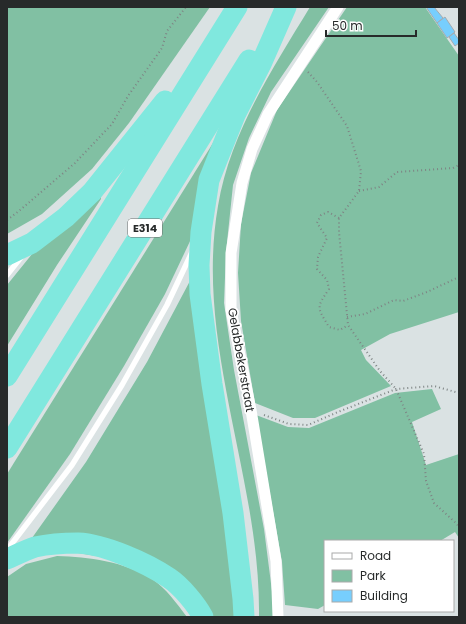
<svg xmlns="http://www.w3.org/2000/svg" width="466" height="624" viewBox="0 0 466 624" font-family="Poppins,sans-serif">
	<rect width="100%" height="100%" fill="#dae2e3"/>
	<g fill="#81c0a3">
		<path d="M7,7H210L129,123L92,169L42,214L7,234Z"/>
		<path d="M310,7H329L271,92L249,138L233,185L226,252L224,303L234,370L264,529L273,599V617H259C261,478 194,345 218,206C230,133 273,68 310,7Z"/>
		<path d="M347,7H425L459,56V312L390,334L361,350L366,360L391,386L315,418H293L255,403L241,321L238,273L241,224L251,173L277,110Z"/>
		<path d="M218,135L192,237L165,294L124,366L70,454L7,543V474Z"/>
		<path d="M101,195V199L57,265L7,346V285L41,243Z"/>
		<path d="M191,279L238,617H208L166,567L27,545L86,462L147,362Z"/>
		<path d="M432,389L441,409L412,422L426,465L459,454V538L455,532L440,541H325V605L318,609L285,605L282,562L256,415L288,427L309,428L395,393Z"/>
		<path d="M57,556C89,557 123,561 152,579C166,588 177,604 187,617H7V577L26,564Z"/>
	</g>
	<g fill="#77cefd" stroke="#a5abaf">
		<path d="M426,7H434L443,18L437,23Z"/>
		<path d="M445,17L455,32L447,38L437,23Z"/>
		<path d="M454,33L459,40V43L455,46L449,37Z"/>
	</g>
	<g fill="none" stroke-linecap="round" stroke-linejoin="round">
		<g stroke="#7e8484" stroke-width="2" stroke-dasharray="1 3" stroke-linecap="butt">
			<path d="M308,72L317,82L347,126L361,171L359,191L339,218V232L348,325L380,371L396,389L424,454L426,481L434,503L457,524L459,528"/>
			<path d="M359,191L379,187L397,172L453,168L459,165"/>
			<path d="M339,218L328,212L321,215L317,223L327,238L318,257L317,269L327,280L329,289C316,308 317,307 329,327L340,330L348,325"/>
			<path d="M7,220L19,211L75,163L112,124L128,96L162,48L167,31L186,7"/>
			<path d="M347,317L365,314L394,300L403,301L427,292L459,277"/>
			<path d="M264,415L289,424L308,425L338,412L396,389L434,386L459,393"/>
		</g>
		<g stroke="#fff" stroke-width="5.5">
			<path d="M7,275L22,256"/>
			<path d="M7,550L72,465L122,385L167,305L192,252"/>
		</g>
		<path stroke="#fff" stroke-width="11" d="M278,617L276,561L251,410L231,310V253L242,183L252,149L268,114L338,7"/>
		<g stroke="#80e8de" stroke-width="21">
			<path d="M7,255L32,243L66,217L92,192L165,101"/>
			<path d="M7,376L237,7"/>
			<path d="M7,448L249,60"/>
			<path d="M7,559C16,555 26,550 35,547C49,544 64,543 78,543C104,544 147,563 169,578C181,586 196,604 203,617"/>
			<path d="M244,617L243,599L233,513L212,384L200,294L199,265L201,232L209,180L235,115L261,64L286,7"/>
		</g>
	</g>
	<g text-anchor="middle" stroke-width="3.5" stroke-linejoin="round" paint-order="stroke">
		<rect fill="#fff" stroke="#686a6a" stroke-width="1" x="128" y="219" width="34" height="18" rx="3"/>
		<g font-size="11" font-weight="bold" fill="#272a2a">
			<text x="145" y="232">E314</text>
		</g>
		<g font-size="12" fill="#272a2a" stroke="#fff">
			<text transform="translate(241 360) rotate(80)" y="4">Gelabbekerstraat</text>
		</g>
	</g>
	<rect width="466" height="624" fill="none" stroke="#272a2a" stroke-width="16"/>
	<rect x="324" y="540" width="130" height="72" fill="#ffffff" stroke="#a9aaaa"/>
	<rect x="332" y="553" width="20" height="6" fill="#ffffff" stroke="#a9aaaa"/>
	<text x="360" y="560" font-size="12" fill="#272a2a">Road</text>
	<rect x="332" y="570" width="20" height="12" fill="#81c0a3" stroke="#a9aaaa"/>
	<text x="360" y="580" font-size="12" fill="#272a2a">Park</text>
	<rect x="332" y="590" width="20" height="12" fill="#77cefd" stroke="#a9aaaa"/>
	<text x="360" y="600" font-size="12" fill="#272a2a">Building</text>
	<path d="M326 30v6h90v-6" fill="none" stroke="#272a2a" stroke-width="2"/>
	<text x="332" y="30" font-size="12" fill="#272a2a" stroke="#ffffff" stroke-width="3" paint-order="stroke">50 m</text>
</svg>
